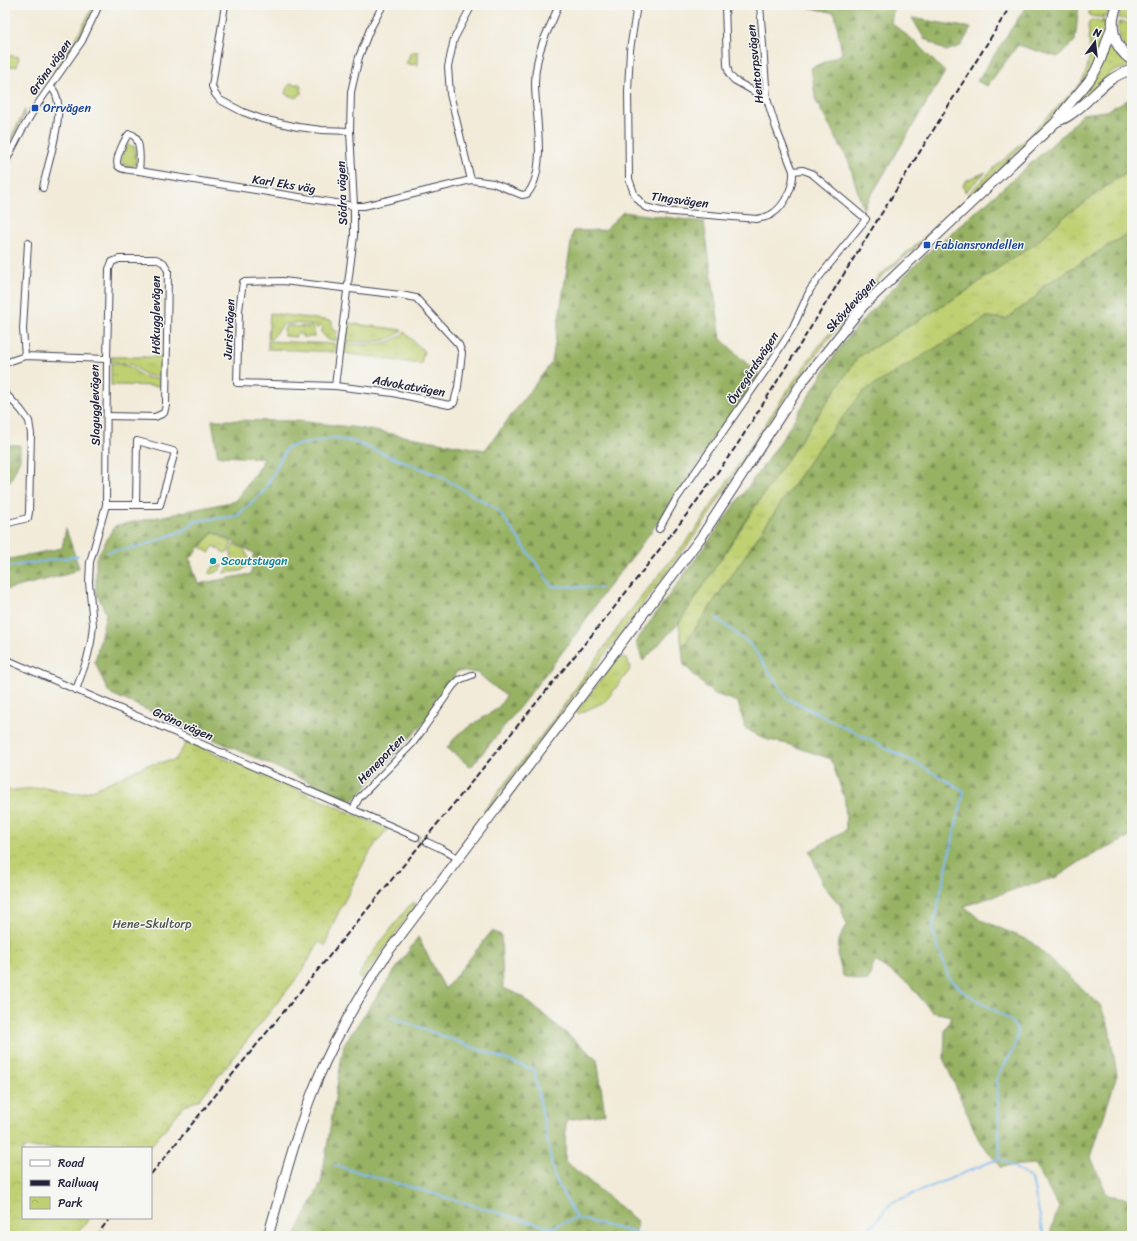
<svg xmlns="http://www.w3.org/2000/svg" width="1137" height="1241" viewBox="0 0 1137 1241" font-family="Sriracha,sans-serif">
	<defs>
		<pattern id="grass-tufts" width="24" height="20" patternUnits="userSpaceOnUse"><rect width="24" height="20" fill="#bfd072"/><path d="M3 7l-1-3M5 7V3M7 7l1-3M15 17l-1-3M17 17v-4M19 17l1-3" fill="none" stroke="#a4b264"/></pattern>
		<pattern id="forest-firs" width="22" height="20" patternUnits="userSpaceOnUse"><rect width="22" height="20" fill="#97b264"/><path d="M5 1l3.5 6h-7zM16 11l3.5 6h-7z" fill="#7b9054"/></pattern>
		<pattern id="park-crowns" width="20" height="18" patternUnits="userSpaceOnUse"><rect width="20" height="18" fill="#bfd072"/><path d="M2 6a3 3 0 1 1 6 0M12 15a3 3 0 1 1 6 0" fill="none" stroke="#a4b264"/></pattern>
	</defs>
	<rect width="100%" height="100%" fill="#f6f6f2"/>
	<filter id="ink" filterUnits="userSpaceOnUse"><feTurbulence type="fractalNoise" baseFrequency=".025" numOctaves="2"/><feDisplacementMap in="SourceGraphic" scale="8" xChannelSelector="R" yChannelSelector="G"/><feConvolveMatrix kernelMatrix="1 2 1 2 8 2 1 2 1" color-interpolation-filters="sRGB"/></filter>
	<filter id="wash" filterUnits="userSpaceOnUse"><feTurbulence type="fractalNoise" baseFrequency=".012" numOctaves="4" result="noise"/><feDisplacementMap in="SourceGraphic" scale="16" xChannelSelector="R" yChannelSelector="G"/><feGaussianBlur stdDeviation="0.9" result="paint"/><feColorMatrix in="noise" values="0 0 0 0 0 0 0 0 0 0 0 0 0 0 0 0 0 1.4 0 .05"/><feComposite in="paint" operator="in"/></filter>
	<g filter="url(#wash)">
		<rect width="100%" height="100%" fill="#f2ebd9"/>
		<g fill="url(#grass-tufts)" stroke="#707956">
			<path d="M93,5L95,6L94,9L76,44L54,74L53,72C69,51 82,29 93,5Z"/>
			<path d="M1090,5H1108L1107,17L1101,15L1104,18L1090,16L1089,15Z"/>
			<path d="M1121,5H1132V20L1118,18Z"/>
			<path d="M1091,20L1105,21L1100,23L1107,22L1103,43L1090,75L1063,106L971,196L967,195L993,169L1016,149L1080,84C1092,65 1090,46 1088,25Z"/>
			<path d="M1118,22L1122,25L1119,22L1132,23V55C1122,44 1117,38 1118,22Z"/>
			<path d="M1110,38L1132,62V65L1112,72L1070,111Z"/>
			<path d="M25,110L22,120L5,154V149Z"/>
			<path d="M128,145L135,147L136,162V164L132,166L124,165L121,160L126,146Z"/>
			<path d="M1132,168V231L1042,287L1035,298L1006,319L987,317L824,440L682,648L679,623L756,505L858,357L970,289L992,272L1035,244L1065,216Z"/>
			<path d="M986,172L965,192L963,186L965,181Z"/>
			<path d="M942,221L943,222L908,254L882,276L824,344L781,404L701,527L486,812L484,811L565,704L626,616L696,529L789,388L821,343L878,277L911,249Z"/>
			<path d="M270,313L332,321V330L337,331L336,341L328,340L321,332L323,328L321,326L317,328C311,323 301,325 294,323L293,324H284L271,339H268Z"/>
			<path d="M348,323L402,330C388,345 364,342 346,341Z"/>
			<path d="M404,332L424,351L421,364L344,353L345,344C366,344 389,348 404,332Z"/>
			<path d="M268,341L335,344V352L268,349Z"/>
			<path d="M111,357H164V377L146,375L130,364L111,361Z"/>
			<path d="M111,363L128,366L141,375L148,378L164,379L163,386L111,385Z"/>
			<path d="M213,532L232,543L228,552L224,553L214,546L209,553L201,547Z"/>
			<path d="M234,544L244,549L251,563L241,571L223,573C231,566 234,562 230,552Z"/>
			<path d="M214,566H224L219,571L211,574L209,573Z"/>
			<path d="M621,657L626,658L630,666L629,671L608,698L604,702L578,714L576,712L617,659Z"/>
			<path d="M414,902L416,904L362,980H361L359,976L367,960L408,907Z"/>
		</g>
		<g fill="url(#forest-firs)" stroke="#5c6a50" fill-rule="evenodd">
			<path d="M808,5H894L891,23L913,40L945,72L863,209L849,162L816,101L811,68L842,54L835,13L808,7Z"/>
			<path d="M1027,5H1079L1075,41L1058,57L1018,45L987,86L977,81Z"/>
			<path d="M912,18L971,28L961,46L946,51L924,38Z"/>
			<path d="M1132,95V168L1065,216L1035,244L992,272L970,289L858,357L756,505L679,623L643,661L636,641L779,444L830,362L850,334L917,263L1018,175L1068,130L1082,114L1106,111L1131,98Z"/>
			<path d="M623,212L704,222L721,339L759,375L666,511L636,552L605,591L574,637L511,718L471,767L447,748L458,734L498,708L506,696L477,673L457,671L429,717L353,801L109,693L95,662L106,613L96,592V558L115,526L236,501L265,458L218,456L212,420L298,421L351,427L485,450L552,362L573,231L605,230ZM213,531L254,553L251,574L198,584L190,559Z"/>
			<path d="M1132,231V836L1084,859L1057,877L1025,886L964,906L979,919L1030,941L1100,1005L1109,1028L1117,1075L1091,1157L1107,1195L1132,1199V1236H1049L1059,1207L1034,1164L1000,1167L978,1138L944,1060L945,1030L952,1016L932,1012L908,983L875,961L868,980L859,981L843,976L838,957L839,940L847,925L840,905L823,885L810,851L846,830L845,800L831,759L787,744L765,739L745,728L738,702L712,693L684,665L682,648L824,440L864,391L987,317L1006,319L1035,298L1042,287Z"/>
			<path d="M6,445H20V459L10,482L5,485Z"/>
			<path d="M66,529L79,568L68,574L5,590V560L62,548Z"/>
			<path d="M492,931L501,935L503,988L520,995L597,1059L605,1114L566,1120L565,1161L638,1222L634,1236H295L321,1183L344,1044L418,937L445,989Z"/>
		</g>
		<g fill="url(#park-crowns)" stroke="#707956">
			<path d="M411,52H418V65L406,64Z"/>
			<path d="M5,55L19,57L17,66L5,67Z"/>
			<path d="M290,84H300L302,93L296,98L285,94L286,89Z"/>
			<path d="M286,326L312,327L314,330V337H302V334H297L296,337L284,336V329Z"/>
			<path d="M187,742L388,829C370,847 359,872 348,894C339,912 330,926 326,946L319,942L301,973L200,1099L183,1107L149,1148H23V1218H90L75,1236H5V790L6,791L45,787L74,794L90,791L147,765L175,760Z"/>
		</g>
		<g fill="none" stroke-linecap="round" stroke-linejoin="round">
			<g stroke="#83bbf3" stroke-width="2">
				<path d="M108,552L139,547L187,529L196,521L237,516L264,491L287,447L334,438L354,442L440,476L498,510L552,586L600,588"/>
				<path d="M5,567L78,556"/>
				<path d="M716,618L751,645L787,698L923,767L964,791L932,930L949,978L964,992L1009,1019L1018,1031L1015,1047L997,1077L1000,1158"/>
				<path d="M389,1016L534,1070L554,1176L576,1218"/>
				<path d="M1000,1158L1032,1179L1044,1236"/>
				<path d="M334,1165L551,1228L576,1218L648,1236"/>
				<path d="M864,1236L891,1203L1000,1158"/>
			</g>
		</g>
	</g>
	<g filter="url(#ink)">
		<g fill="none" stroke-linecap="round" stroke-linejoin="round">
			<path stroke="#c8c3b9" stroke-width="6" stroke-dasharray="6 3" stroke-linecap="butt" d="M416,837L427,842"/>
			<g stroke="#414053" stroke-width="8">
				<g id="minor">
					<path d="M225,5L212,86L215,94L220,100L243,112L262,119L298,127L322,130L350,131"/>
					<path d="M472,5L454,39L448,67L450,94L471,180L493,183L522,195L527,194C548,171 535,113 535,84C535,69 539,52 544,39C549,27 555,18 558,5"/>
					<path d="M637,5L630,50L628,91L629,179L635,196L645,207L661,211L757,219C761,218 768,217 772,214C785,206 794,186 793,171"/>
					<path d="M725,5L727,65L729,74L734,80L767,99"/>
					<path d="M5,163L22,130L35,108L82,41L99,5"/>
					<path d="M139,171C134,170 122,171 118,166C114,160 125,138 129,134C142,134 140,162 139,171L354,206H364L471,180"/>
					<path d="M43,188C46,167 71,100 50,87"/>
					<path d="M283,281L401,295L416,298L459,345L462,353L458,387L454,403L449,405L393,393L335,386L237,383L239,310L243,282Z"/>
					<path d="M25,356L23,329L28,243"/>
					<path d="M107,359L109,269L112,262L119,259H156L164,263L168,271L166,405L164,413L155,417L107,416"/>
					<path d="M5,363L25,356L107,359L106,505L90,562L89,582L93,625L91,642L87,659L76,690"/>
					<path d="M335,386L354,236V206L350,131L351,92L359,57L370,29L383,5"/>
					<path d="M5,393L21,410L29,421L31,434L29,512L28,518L5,524"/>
					<path d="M106,505H160L175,452L173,451L137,441L136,505"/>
					<path d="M659,529L675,501L768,367L793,327L810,290L820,276L866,219L811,173L803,170L793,171L776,128L767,99L760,5"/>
					<path d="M5,659L416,837"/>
					<path d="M353,809L359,798L412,744L421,732L453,686L459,680L472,675"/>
					<path d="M427,842L442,849L459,859"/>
				</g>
			</g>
			<g stroke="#414053" stroke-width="11">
				<g id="secondary">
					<path d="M1056,122C1061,120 1066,118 1070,115C1092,101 1105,76 1132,70"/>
					<path d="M268,1236C282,1189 293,1142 311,1096C330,1045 358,998 388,952L702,536L803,381L824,355L863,306L1056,122C1066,106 1080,93 1091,78C1102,63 1105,43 1112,26"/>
				</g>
			</g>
			<g stroke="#414053" stroke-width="12">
				<path id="primary" d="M1117,5C1108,25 1113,47 1132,60"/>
			</g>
			<use href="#minor" stroke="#fff" stroke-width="6"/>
			<use href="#secondary" stroke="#fff" stroke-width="9"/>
			<use href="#primary" stroke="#fff" stroke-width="10"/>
			<g stroke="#22223b" stroke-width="2" stroke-dasharray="6 3" stroke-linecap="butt">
				<path d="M151,1174L613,609L691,509L737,445L783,372L1011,5"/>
				<path d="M96,1236L110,1218"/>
			</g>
		</g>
	</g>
	<g fill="#1a4fb4" stroke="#f6f6f2" stroke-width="1.5">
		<rect x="31" y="104" width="8" height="8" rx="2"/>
		<rect x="923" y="241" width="8" height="8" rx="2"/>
	</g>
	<circle fill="#0f9aa8" stroke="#f6f6f2" stroke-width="1.5" cx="213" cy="561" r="4"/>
	<g text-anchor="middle" stroke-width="3" stroke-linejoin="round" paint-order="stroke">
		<g font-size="12" fill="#22223b" stroke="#f6f6f2">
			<text transform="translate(755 64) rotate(-96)" y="4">Hentorpsvägen</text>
			<text transform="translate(50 67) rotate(-55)" y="4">Gröna vägen</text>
			<text transform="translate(284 184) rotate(9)" y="4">Karl Eks väg</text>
			<text transform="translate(342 193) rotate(-92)" y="4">Södra vägen</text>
			<text transform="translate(680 200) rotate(8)" y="4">Tingsvägen</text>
			<text transform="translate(851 305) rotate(-48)" y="4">Skövdevägen</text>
			<text transform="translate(156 315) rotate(-90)" y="4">Hökugglevägen</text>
			<text transform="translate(229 329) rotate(-87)" y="4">Juristvägen</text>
			<text transform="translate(753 368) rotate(-57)" y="4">Övregårdsvägen</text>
			<text transform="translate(409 386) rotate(10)" y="4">Advokatvägen</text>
			<text transform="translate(95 405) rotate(-91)" y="4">Slagugglevägen</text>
			<text transform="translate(183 724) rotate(24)" y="4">Gröna vägen</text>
			<text transform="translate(381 759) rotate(-46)" y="4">Heneporten</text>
		</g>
		<g font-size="12" fill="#164399" stroke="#f6f6f2" text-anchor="start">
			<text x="43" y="112">Orrvägen</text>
			<text x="935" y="249">Fabiansrondellen</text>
		</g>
		<g font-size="12" fill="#0d838f" stroke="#f6f6f2" text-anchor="start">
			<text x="221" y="565">Scoutstugan</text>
		</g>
		<g font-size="12" fill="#51564c" stroke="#f6f6f2">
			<text x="152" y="928">Hene-Skultorp</text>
		</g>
	</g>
	<rect width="1137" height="1241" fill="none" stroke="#f6f6f2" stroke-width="20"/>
	<rect x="22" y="1147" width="130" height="72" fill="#f6f6f2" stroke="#a1a1a9"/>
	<rect x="30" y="1160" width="20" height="6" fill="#ffffff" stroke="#a1a1a9"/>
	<text x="58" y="1167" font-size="12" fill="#22223b">Road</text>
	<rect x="30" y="1180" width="20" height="6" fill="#22223b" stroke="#a1a1a9"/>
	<text x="58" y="1187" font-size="12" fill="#22223b">Railway</text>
	<rect x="30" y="1197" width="20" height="12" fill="url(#park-crowns)" stroke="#a1a1a9"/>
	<text x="58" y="1207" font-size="12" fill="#22223b">Park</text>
	<g transform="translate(1095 42) rotate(15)" stroke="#f6f6f2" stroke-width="3" paint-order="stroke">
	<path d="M0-3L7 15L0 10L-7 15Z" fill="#22223b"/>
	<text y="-6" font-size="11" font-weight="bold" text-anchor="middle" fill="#22223b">N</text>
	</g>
</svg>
